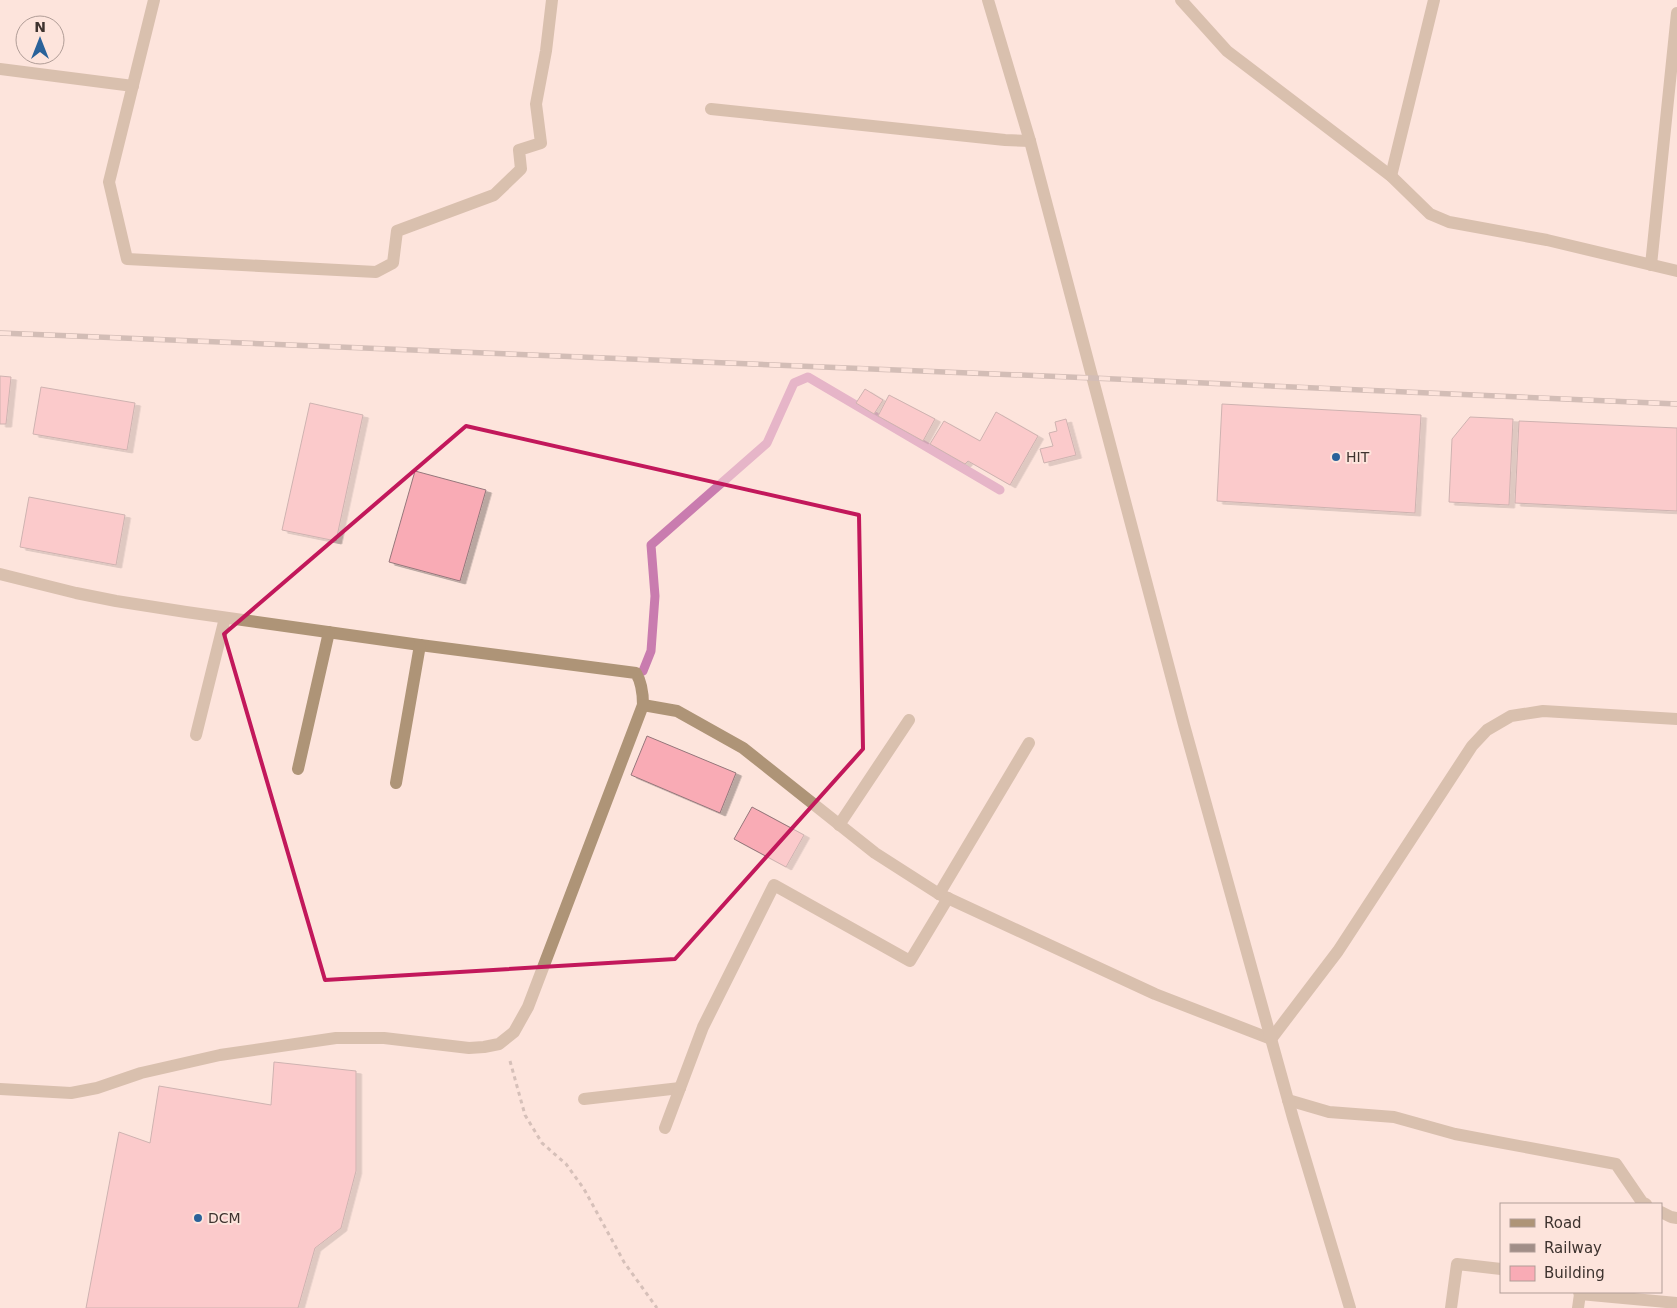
<svg xmlns="http://www.w3.org/2000/svg" width="1677" height="1308" viewBox="0 0 1677 1308" font-family="'DejaVu Sans',sans-serif">
	<defs>
		<filter id="shadow"><feDropShadow dx="5.5" dy="3" stdDeviation="0" flood-color="#0004"/></filter>
	</defs>
	<rect width="100%" height="100%" fill="#fde4dc"/>
	<g fill="none" stroke-linecap="round" stroke-linejoin="round">
		<path stroke="#c97caf" stroke-width="9" d="M643,671L651,651L655,596L651,545L767,443L794,383L808,377L1000,490"/>
	</g>
	<g fill="#f9abb5" stroke="#95777b" filter="url(#shadow)">
		<path d="M0,376L11,377L6,424H0Z"/>
		<path d="M41,387L135,403L127,450L33,434Z"/>
		<path d="M865,389L883,400L874,414L856,403Z"/>
		<path d="M889,395L935,419L923,441L878,416Z"/>
		<path d="M310,403L363,415L336,541L282,530Z"/>
		<path d="M1222,404L1421,415L1415,513L1217,501Z"/>
		<path d="M996,412L1038,436L1010,485L968,461L965,464L930,444L944,421L980,441Z"/>
		<path d="M1470,417L1513,419L1509,505L1449,502L1452,439Z"/>
		<path d="M1066,419L1076,455L1044,463L1040,449L1053,446L1049,433L1057,431L1055,422Z"/>
		<path d="M1519,421L1677,428V511L1515,503Z"/>
		<path d="M415,471L486,490L460,581L389,562Z"/>
		<path d="M29,497L125,515L116,565L20,547Z"/>
		<path d="M647,736L736,773L720,813L631,775Z"/>
		<path d="M752,807L804,835L786,867L734,839Z"/>
		<path d="M274,1062L356,1071V1171L341,1228L315,1248L298,1308H86L119,1132L150,1143L159,1086L271,1105Z"/>
	</g>
	<g fill="none" stroke-linecap="round" stroke-linejoin="round">
		<path stroke="#a7948e" stroke-width="3" stroke-dasharray="4 4" stroke-linecap="butt" d="M510,1061L525,1115L542,1143L566,1164L584,1189L624,1262L657,1308"/>
		<g stroke="#ae9477" stroke-width="12">
			<path d="M154,0L109,182L127,259L376,272L393,263L397,231L494,195L521,169L519,150L541,143L536,104L546,51L552,0"/>
			<path d="M1181,0L1227,51L1391,176L1430,214L1449,222L1547,240L1677,271"/>
			<path d="M0,69L133,86"/>
			<path d="M711,109L1005,140L1030,141"/>
			<path d="M1391,176L1434,0"/>
			<path d="M1651,265L1677,13"/>
			<path d="M0,574L76,593L116,601L186,612L420,645L636,673C642,683 643,693 643,705L528,1007L514,1032L499,1044L484,1047L469,1048L384,1038H336L220,1055L141,1073L97,1088L71,1093L0,1089"/>
			<path d="M643,705L677,711L743,748L875,853L939,894L1155,994L1271,1039L1338,951L1472,746L1487,730L1511,716L1543,711L1677,719"/>
			<path d="M196,735L225,618"/>
			<path d="M298,769L329,632"/>
			<path d="M396,783L420,645"/>
			<path d="M839,825L909,720"/>
			<path d="M939,894L1029,743"/>
			<path d="M584,1099L680,1088"/>
			<path d="M1288,1100L1329,1112L1394,1117L1455,1134L1616,1164L1642,1202L1646,1204"/>
			<path d="M665,1128L703,1027L774,885L910,961L948,898"/>
			<path d="M1661,1212L1671,1217L1677,1218"/>
			<path d="M1579,1292L1580,1294L1677,1303"/>
			<path d="M1451,1308L1457,1264L1501,1269"/>
			<path d="M1578,1308L1580,1294"/>
		</g>
		<path stroke="#ae9477" stroke-width="12" d="M988,0L1030,141L1184,725L1293,1118L1350,1308"/>
		<g stroke="#a18e88" stroke-width="5.5">
			<path id="rail" d="M0,333L1092,378L1677,404"/>
		</g>
		<use href="#rail" stroke="#fde4dc" stroke-width="4" stroke-dasharray="11" stroke-linecap="butt"/>
	</g>
	<path d="M0 0H1677V1308H0ZM466,426L859,515L863,749L675,959L325,980L224,634Z" fill="#fde4dc" fill-opacity=".55" fill-rule="evenodd"/>
	<path fill="none" stroke="#c2185b" stroke-width="4" stroke-linejoin="round" d="M466,426L859,515L863,749L675,959L325,980L224,634Z"/>
	<g fill="#2a629a" stroke="#fde4dc" stroke-width="2">
		<circle cx="1336" cy="457" r="5"/>
		<circle cx="198" cy="1218" r="5"/>
	</g>
	<g text-anchor="middle" stroke-width="4" stroke-linejoin="round" paint-order="stroke">
		<g font-size="14" fill="#3e332f" stroke="#fde4dc" text-anchor="start">
			<text x="1346" y="462">HIT</text>
			<text x="208" y="1223">DCM</text>
		</g>
	</g>
	<rect x="1500" y="1203" width="162" height="90" fill="#fde4dc" stroke="#b19d97"/>
	<rect x="1510" y="1219" width="25" height="8" fill="#ae9477" stroke="#b19d97"/>
	<text x="1544" y="1228" font-size="15" fill="#3e332f">Road</text>
	<rect x="1510" y="1244" width="25" height="8" fill="#a18e88" stroke="#b19d97"/>
	<text x="1544" y="1253" font-size="15" fill="#3e332f">Railway</text>
	<rect x="1510" y="1266" width="25" height="15" fill="#f9abb5" stroke="#b19d97"/>
	<text x="1544" y="1278" font-size="15" fill="#3e332f">Building</text>
	<g transform="translate(40 40)"><circle r="24" fill="#fde4dc" stroke="#b19d97"/>
	<path d="M0-4L9 19L0 12L-9 19Z" fill="#2a629a"/>
	<text y="-8" font-size="14" font-weight="bold" text-anchor="middle" fill="#3e332f">N</text>
	</g>
</svg>
